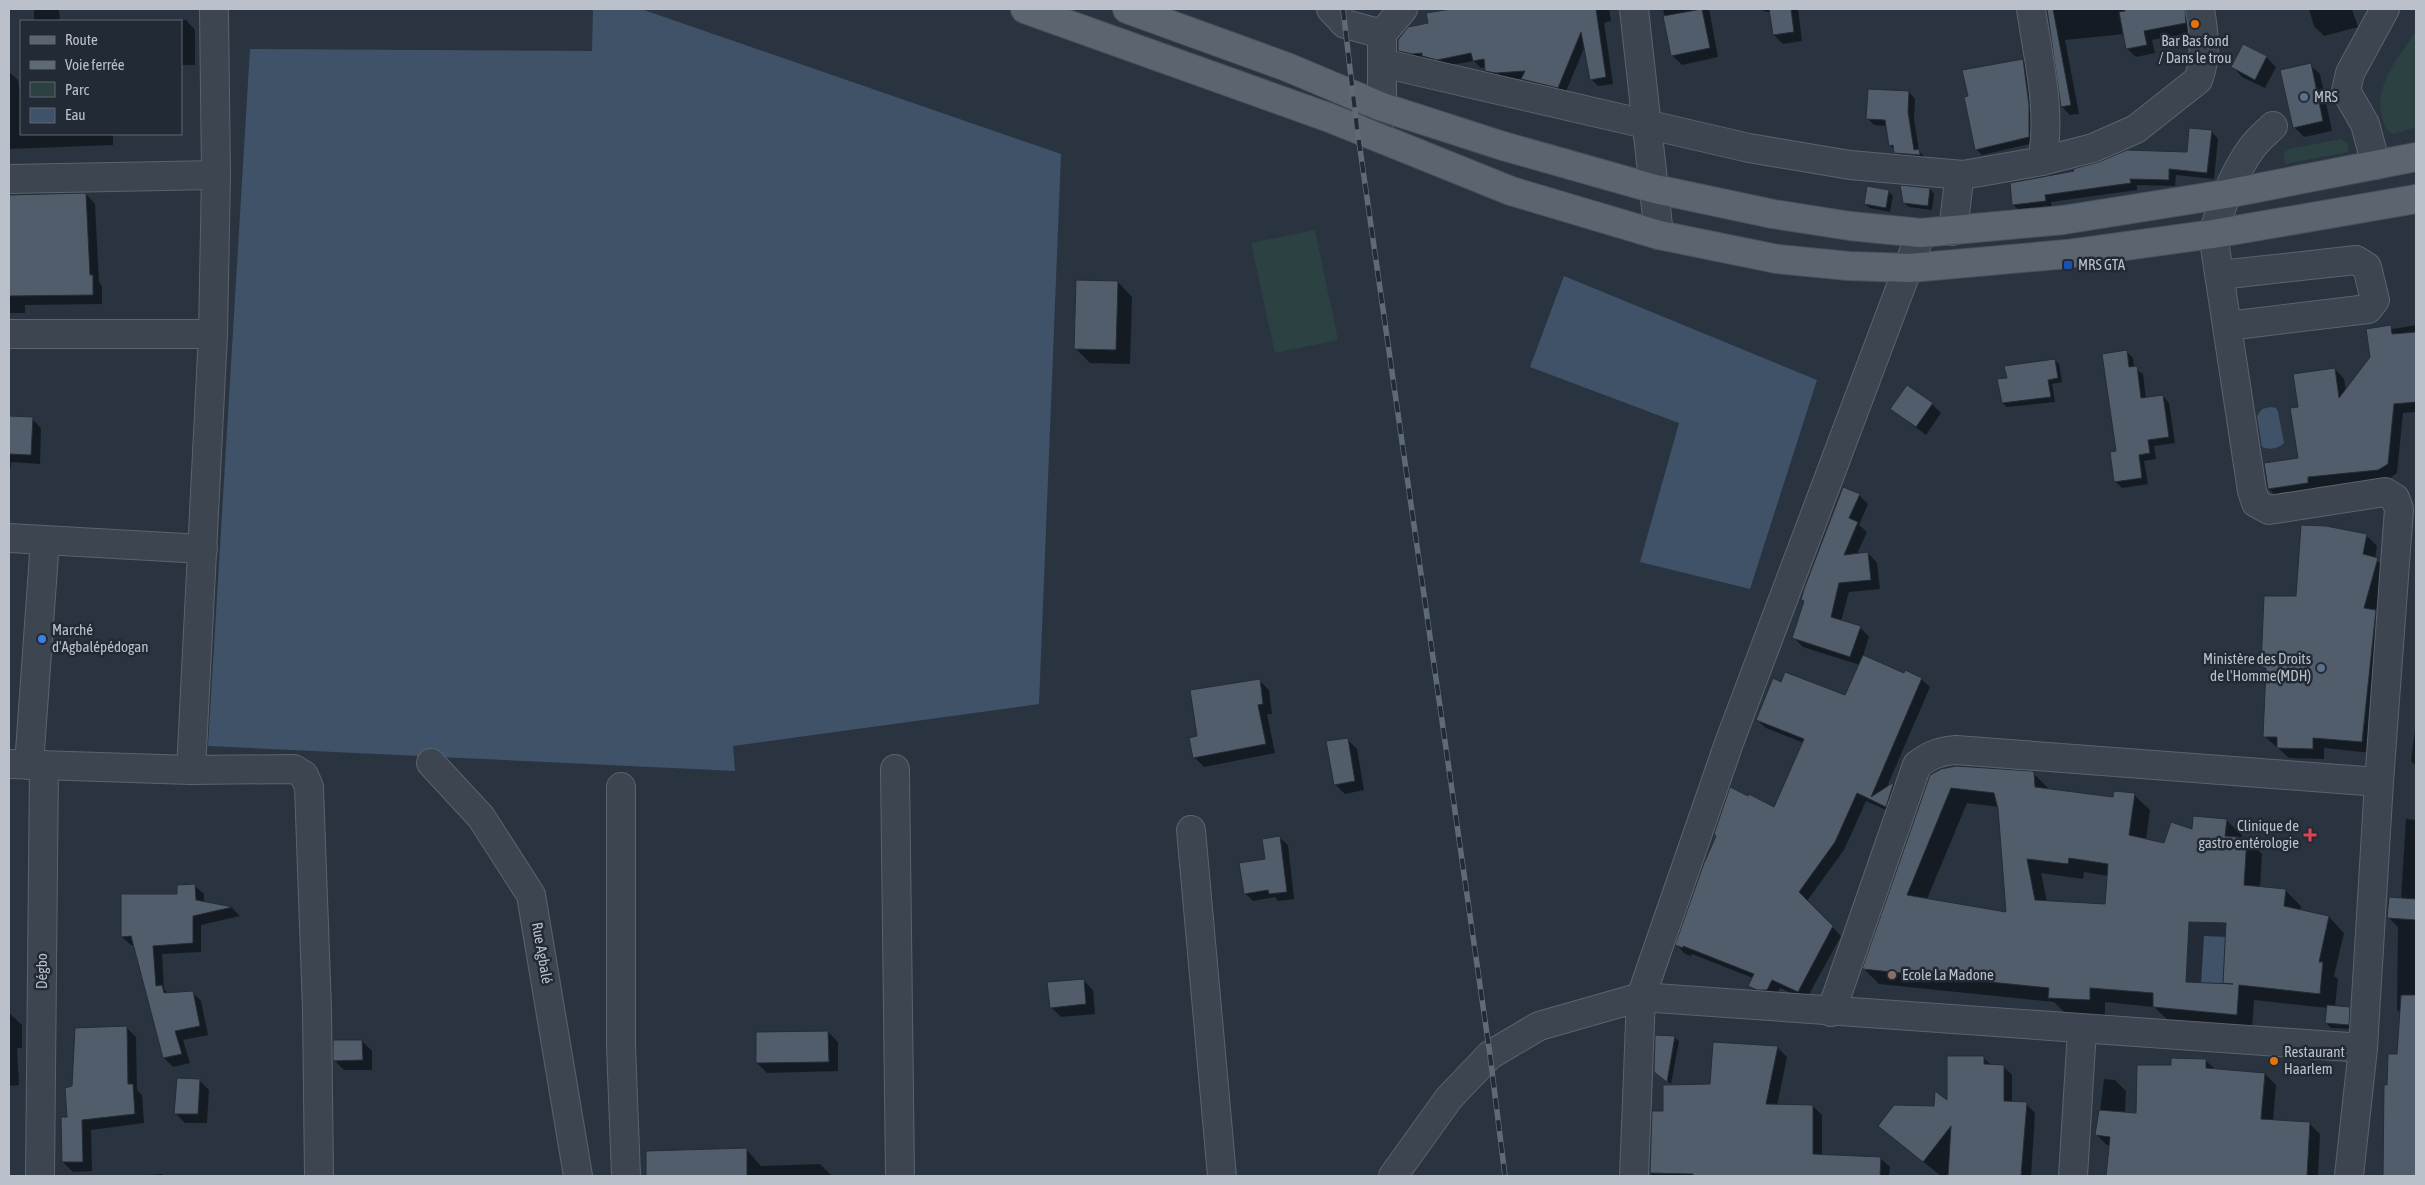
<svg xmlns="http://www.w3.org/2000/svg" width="2425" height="1185" viewBox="0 0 2425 1185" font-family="'Asap Condensed',sans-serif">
	<rect width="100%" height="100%" fill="#293440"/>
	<g fill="#2c4142">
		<path d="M2416,31V127L2394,134C2387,132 2385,127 2383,120C2372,85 2399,58 2416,31Z"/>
		<path d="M2341,139L2348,144V152L2285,164L2283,154L2289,149Z"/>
		<path d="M1315,230L1338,340L1275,353L1251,243Z"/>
	</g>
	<g fill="#405268">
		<path d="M593,9H641L1061,154L1039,704L733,746L735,771L208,746L250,49L592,51Z"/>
		<path d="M1564,276L1817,380L1750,589L1640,562L1679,423L1530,367Z"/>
		<path d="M2271,407L2276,408L2278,412L2284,443C2277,449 2271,450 2262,447L2257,416L2262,409Z"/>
		<path d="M2189,922L2226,923L2223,984L2186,982Z"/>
	</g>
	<g fill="#0007" fill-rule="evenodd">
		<path d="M34,9H59L60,21H34Z"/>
		<path d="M1454,9H1609L1611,21L1604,23L1613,84L1598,86L1591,79L1585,46L1565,94L1530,86L1522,79L1504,80L1494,78L1486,70V67L1481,68L1474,61L1445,66L1406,57L1399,50L1429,24L1427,14Z"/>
		<path d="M1663,9H1709L1718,57L1682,65L1673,56Z"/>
		<path d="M1757,9H1798L1802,41L1783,44L1774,35L1771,13Z"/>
		<path d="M2048,9H2197L2194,32L2152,40L2155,53L2136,57L2127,48L2124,34L2065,40L2079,114L2070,115L2062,107Z"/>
		<path d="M2309,9H2352L2358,27L2324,36L2314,26Z"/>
		<path d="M144,20H186L195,30V65H181V21Z"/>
		<path d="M2266,57L2276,67L2265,88L2242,77L2233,67Z"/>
		<path d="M2023,60L2028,66L2034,143L1982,155L1977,150L1965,98Z"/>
		<path d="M2310,65L2320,74L2332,131L2304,137L2294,127Z"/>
		<path d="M9,72L18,80L21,100V134H113V145L9,149Z"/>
		<path d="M1909,92L1915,99L1914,119L1919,151L1925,157L1926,161L1902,159L1890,145L1887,126L1874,125L1868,119Z"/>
		<path d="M2212,132L2218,139L2214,179L2176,175L2175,186L2137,185V190L2051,202L2052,208L2020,211L2014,205L2075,172L2188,153Z"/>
		<path d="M1930,189L1934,194L1932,210L1909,207L1904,203Z"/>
		<path d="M1888,191L1893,196L1890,212L1870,208L1865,204Z"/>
		<path d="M86,194L95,204L99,282L102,286V304L25,305V313H9V237H25Z"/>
		<path d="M1118,282L1132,297L1130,364L1090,363L1075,348Z"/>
		<path d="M2416,325V412L2403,413L2397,473L2388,480L2317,487L2318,492L2279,499L2269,489L2299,459L2300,408L2335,369L2344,379L2346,391L2372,358L2390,326L2393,329Z"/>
		<path d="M2127,352L2133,358L2134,368L2143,374L2146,399L2163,396L2169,403L2175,443L2154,446L2156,459L2144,461L2148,484L2122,488L2116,482Z"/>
		<path d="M2054,360L2059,364L2062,382L2052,384L2055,402L2007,407L2003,403L2008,379Z"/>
		<path d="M1932,404L1941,413L1926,435L1892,409Z"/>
		<path d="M9,417L32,419L41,428L40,464L11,462V468L9,467Z"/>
		<path d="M1859,495L1868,504L1859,525L1867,532L1857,554L1868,553L1877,563L1880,589L1849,592L1841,621L1860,627L1869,637L1863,656L1904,675L1921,679L1930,687L1886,789L1894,784L1902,792L1895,814L1866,801L1844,850L1807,901L1841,936L1806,1000L1780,988L1775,998L1758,994L1750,986L1753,978L1692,954L1691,956L1685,954L1677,945L1775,808L1804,743L1766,728L1757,720L1781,683L1846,697L1860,665L1803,647L1793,637Z"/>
		<path d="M2366,535L2377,546L2375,559L2388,570L2376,612L2386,623L2372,753L2324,748V759L2289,758L2264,736L2267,671L2263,667L2297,598Z"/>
		<path d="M1259,680L1269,690L1272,714H1267L1275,753L1204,767L1194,757L1198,738Z"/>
		<path d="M2416,722V766L2411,761Z"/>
		<path d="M1347,739L1357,749L1364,790L1345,794L1335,784Z"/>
		<path d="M2034,774L2050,790L2114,798L2134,795L2150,810L2146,840L2165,844L2226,820L2242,835L2241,839H2247L2262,854L2260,888L2285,890L2301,906L2300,911L2329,917L2344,933L2334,976L2338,979L2335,1007L2349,1008L2354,1012L2353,1029L2331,1028L2326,1023L2328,1008L2254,1000L2252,1030L2170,1022L2154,1007L2105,1002V1015L2065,1013L2054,1002L1879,984L1864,969L1931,776ZM1967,803L1999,807L2007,914L1927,899ZM2084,872L2108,876L2106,905L2047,902L2041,873L2083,879ZM2204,936L2227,937L2225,983L2227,985L2201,984Z"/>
		<path d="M2406,819L2416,820V1095L2412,1096L2413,1104H2416V1176H2384L2385,1086H2388L2398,1056L2401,1014L2397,1010L2398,927L2389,918L2401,899Z"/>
		<path d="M1280,838L1288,845L1294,899L1278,901L1275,897L1253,901L1245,893Z"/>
		<path d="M195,886L204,894V903L232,908L240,916L201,925V952L162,954L164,989L169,994L192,992L201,1001L208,1035L183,1040L190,1063L173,1067L164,1058L135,945H131L122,937Z"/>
		<path d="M1083,980L1093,990L1095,1014L1061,1017L1051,1007Z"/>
		<path d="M9,1013L22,1025V1048H17L19,1085L9,1086Z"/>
		<path d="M126,1027L136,1037L137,1090L142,1095L144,1123L91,1130L92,1171L73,1172L63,1162L73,1087Z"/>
		<path d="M828,1032L838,1042V1071L767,1073L757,1063Z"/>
		<path d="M1674,1037L1679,1041L1671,1084L1658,1074Z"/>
		<path d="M362,1041L372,1051V1070H344L334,1060Z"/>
		<path d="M1778,1048L1787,1057L1777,1106H1813L1822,1115V1155L1880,1158L1890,1167L1889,1176H1651L1653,1112H1665Z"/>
		<path d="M1983,1057L1992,1066H2003L2012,1075V1103L2026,1104L2035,1113L2031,1176H1941L1879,1126L1948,1103Z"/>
		<path d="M2205,1060L2216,1070L2265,1074L2276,1085L2273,1121L2309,1123L2320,1134L2318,1176H2130L2116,1146L2107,1145L2096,1134L2099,1114L2097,1111H2100L2104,1079L2115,1080L2126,1091L2125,1113L2137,1115L2172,1066Z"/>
		<path d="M199,1080L209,1090L207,1123H185L176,1114Z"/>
		<path d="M746,1149L761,1166L820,1164L832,1176H647V1152Z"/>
		<path d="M162,1174L164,1176H137Z"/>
	</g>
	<g fill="#525d6b" stroke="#242c37" fill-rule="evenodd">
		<path d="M1451,9H1596L1606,77L1590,80L1581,32L1558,88L1521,79L1525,71L1496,73L1485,71L1484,59L1473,61L1471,53L1437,60L1422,56V53L1412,54L1398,51V40L1408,27L1428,23L1426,13Z"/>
		<path d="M1702,9L1710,48L1671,56L1663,16Z"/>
		<path d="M1769,9H1791L1794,32L1773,35Z"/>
		<path d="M2047,9H2053L2071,105L2061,107Z"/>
		<path d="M2124,9H2185L2186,23L2144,31L2147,45L2126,49L2119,12L2125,11Z"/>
		<path d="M2243,44L2267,56L2255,80L2231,67Z"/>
		<path d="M2023,59L2029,105V137L1975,150L1964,97L1968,96L1962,70Z"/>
		<path d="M2311,63L2323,121L2293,128L2280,70Z"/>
		<path d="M1868,89L1909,91L1908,112L1914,150L1919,149L1920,155L1894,153L1893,145L1889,146L1885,120L1866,119Z"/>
		<path d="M2189,128L2212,130L2207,173L2169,169V180L2130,179L2131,183L2045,195L2046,201L2012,205L2010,183L2074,171L2073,169L2099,162L2127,150L2187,152Z"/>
		<path d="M1900,185L1930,188L1928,206L1903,203Z"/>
		<path d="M1867,186L1889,190L1886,208L1864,204Z"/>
		<path d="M86,193L90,275H93V295L9,296V195Z"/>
		<path d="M1076,280L1118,281L1116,350L1074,349Z"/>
		<path d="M2391,325L2392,334L2416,332V402L2394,404L2388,464L2378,470L2308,477V483L2268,489L2264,463L2298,458L2290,408L2298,407L2293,374L2335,368L2339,398L2370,357L2366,329Z"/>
		<path d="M2127,350L2129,367L2137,366L2141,398L2163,395L2169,437L2148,440L2150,453L2139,455L2142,478L2114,482L2110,452L2116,451L2102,354Z"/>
		<path d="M2055,359L2058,378L2048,380L2051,397L2002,403L1997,379L2007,378L2004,366Z"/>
		<path d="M1907,385L1933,403L1916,427L1890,409Z"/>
		<path d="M9,416L33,417L31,455L9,454Z"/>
		<path d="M1843,487L1860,494L1849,518L1858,522L1844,555L1868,552L1871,580L1839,583L1831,617L1861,626L1850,657L1792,638L1804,601L1801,600L1804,589Z"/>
		<path d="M2301,525L2326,526L2367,534L2363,554L2378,558L2364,608L2376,610L2362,742L2313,738V749L2277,748V737H2263L2266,668L2261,667L2264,596H2296Z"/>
		<path d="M1863,655L1904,673L1905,670L1922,678L1871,797L1894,782L1886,807L1857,793L1835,842L1799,892L1833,926L1798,992L1772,980L1767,990H1757L1748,986L1754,974L1683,946V948L1675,945L1704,863L1716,836L1714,834L1730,787L1748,796L1749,794L1774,807L1804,739L1756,720L1773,678L1781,682L1785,672L1845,695Z"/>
		<path d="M1260,679L1263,704L1258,705L1266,744L1193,758L1189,738L1197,736L1190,690Z"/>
		<path d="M1348,738L1355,781L1334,785L1326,741Z"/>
		<path d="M1956,766L2032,771L2034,772L2035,787L2113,797L2114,791L2135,793L2129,835L2164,843L2171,822L2192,829L2193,816L2227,819L2225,836L2247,838L2244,885L2286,889L2284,906L2329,916L2319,962H2323L2320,994L2239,985L2237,1015L2153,1007V993L2090,988V1000L2048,998L2049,988L1862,969L1930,775L1941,769ZM1951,788L1994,793L1998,809L2006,912L1907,895ZM2069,858L2108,864L2105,904L2035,900L2027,859L2068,864ZM2189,922L2226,923L2223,983L2233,984L2186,982Z"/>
		<path d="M1280,836L1287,892L1269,894L1268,890L1244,894L1239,863L1265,859L1262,839Z"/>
		<path d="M195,884L196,900L233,907L193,916V943L153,946L156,986L162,985L164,993L193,991L200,1026L175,1031L182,1054L163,1058L131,936L121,937V894H177V885Z"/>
		<path d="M2389,897L2416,899V920L2387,918Z"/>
		<path d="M1084,979L1086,1004L1050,1008L1047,982Z"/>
		<path d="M2401,995H2416V1176H2383L2384,1085H2387L2388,1054H2397Z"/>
		<path d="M2327,1005L2350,1007L2349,1025L2325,1023Z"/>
		<path d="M127,1026L128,1084H133L135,1114L82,1120L83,1162H62L61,1117H67L65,1088L72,1086L75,1028Z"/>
		<path d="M828,1031L829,1062L756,1063V1032Z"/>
		<path d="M1655,1035L1675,1036L1667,1082L1654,1072Z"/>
		<path d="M333,1040H362L363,1060L333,1061Z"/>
		<path d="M1713,1042L1778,1046L1766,1104L1813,1105V1154L1881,1157L1880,1176H1693V1174L1650,1173L1652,1111H1663V1085L1710,1084Z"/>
		<path d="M1947,1056H1984V1064L2004,1065V1101L2027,1102L2021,1176H1948L1951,1126L1923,1162L1878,1126L1894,1105L1934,1106L1935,1091L1947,1100Z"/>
		<path d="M2171,1058L2206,1059V1068L2265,1073L2261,1119L2310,1122L2307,1176H2106L2110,1137L2095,1135L2099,1110L2136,1113L2137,1065H2171Z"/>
		<path d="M177,1078L200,1079L198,1114H174Z"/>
		<path d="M747,1148V1176H646V1151Z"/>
	</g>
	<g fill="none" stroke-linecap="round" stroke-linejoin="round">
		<g stroke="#5b636d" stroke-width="30">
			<g id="minor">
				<path d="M1331,9L1345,24L1382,34"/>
				<path d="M1634,9L1659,235"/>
				<path d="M1382,63L1749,148L1850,165L1963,175"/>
				<path d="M2273,126C2266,133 2257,140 2251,149C2233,174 2222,204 2213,234L2252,491L2256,503L2269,510L2385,492L2395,498L2399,509L2379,782L2363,1048L2349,1176"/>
				<path d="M1376,136L1382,107V34L1403,9"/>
				<path d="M2042,161L2093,148L2136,129L2198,80C2207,57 2204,33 2200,9"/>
				<path d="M2376,165L2365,124L2346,91L2350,73L2385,9"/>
				<path d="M9,179L216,175"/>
				<path d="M1953,231L1959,180L1963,175L2042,161C2052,111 2038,58 2031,9"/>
				<path d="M2220,275L2356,260L2367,267L2375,300L2368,309L2228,326"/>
				<path d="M9,334H213"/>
				<path d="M9,538L203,549"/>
				<path d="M431,763L481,817L531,895L578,1176"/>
				<path d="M9,764L191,770L294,769L304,775L309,787L317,1009L319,1176"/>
				<path d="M29,765L45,540"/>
				<path d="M895,769L900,1176"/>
				<path d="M191,770L213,334L216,175L214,9"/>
				<path d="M621,787V1046L626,1176"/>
				<path d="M1191,830L1222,1176"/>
				<path d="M1831,1012L1917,765C1930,755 1940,751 1956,750L2379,782"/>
				<path d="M40,1176L44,765"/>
				<path d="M1393,1176L1449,1098L1490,1055L1539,1026L1641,997L2363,1048"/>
				<path d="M1634,1176L1641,997L1729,743L1921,233"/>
				<path d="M2073,1176L2082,1030"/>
			</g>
		</g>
		<g stroke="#4a515c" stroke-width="30">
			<g id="major">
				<path d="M1025,9L1330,118L1511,191L1659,235L1777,259L1849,266L1910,268L2067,254L2213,234L2416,199"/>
				<path d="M1127,9L1287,67L1382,107L1503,146L1655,189L1773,214L1850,226L1921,233L2063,220L2226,194L2416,157"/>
			</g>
		</g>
		<use href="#minor" stroke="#3d4650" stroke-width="28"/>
		<use href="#major" stroke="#5b6570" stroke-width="28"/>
		<g stroke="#5f6a77" stroke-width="5.5">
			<path id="rail" d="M1343,9L1357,128L1490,1055L1505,1176"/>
		</g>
		<use href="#rail" stroke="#222a35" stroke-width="4" stroke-dasharray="11" stroke-linecap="butt"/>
	</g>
	<g fill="#e8710a" stroke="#222a35" stroke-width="2">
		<circle cx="2195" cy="24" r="5"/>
		<circle cx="2274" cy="1061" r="5"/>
	</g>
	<g fill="#5c6f8a" stroke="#222a35" stroke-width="2">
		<circle cx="2304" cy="97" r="5"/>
		<circle cx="2321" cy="668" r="5"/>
	</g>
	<rect fill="#1a4fb4" stroke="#222a35" stroke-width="2" x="2063" y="260" width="10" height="10" rx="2.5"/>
	<circle fill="#3f7fe0" stroke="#222a35" stroke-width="2" cx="42" cy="639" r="5"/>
	<path fill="#e0444e" stroke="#222a35" stroke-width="2" d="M2307.5 827.5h5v5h5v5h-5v5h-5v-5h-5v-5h5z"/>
	<circle fill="#8d6e63" stroke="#222a35" stroke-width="2" cx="1892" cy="975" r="5"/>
	<g text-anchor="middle" stroke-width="5" stroke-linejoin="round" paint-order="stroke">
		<g font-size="15" fill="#bac1ca" stroke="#222a35" text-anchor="start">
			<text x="2195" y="46" text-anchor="middle">Bar Bas fond<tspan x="2195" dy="17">/ Dans le trou</tspan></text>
			<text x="2314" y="102">MRS</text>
			<text x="2078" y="270">MRS GTA</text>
			<text x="52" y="635">Marché<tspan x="52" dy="17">d'Agbalépédogan</tspan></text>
			<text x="2311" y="664" text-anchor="end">Ministère des Droits<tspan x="2311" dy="17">de l'Homme(MDH)</tspan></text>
			<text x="2299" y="831" text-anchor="end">Clinique de<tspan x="2299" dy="17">gastro entérologie</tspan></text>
			<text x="1902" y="980">Ecole La Madone</text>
			<text x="2284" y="1057">Restaurant<tspan x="2284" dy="17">Haarlem</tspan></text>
		</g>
		<g font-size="15" fill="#bac1ca" stroke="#222a35">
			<text transform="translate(542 953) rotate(80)" y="5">Rue Agbalé</text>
			<text transform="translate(42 971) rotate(-90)" y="5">Dégbo</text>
		</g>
	</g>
	<rect width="2425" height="1185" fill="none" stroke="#bac1ca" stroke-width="20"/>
	<rect x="20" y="20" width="162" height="115" fill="#222a35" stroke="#5f6671"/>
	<rect x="30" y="36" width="25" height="8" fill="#5b6570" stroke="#5f6671"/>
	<text x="65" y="45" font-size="15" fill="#bac1ca">Route</text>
	<rect x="30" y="61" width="25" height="8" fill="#5f6a77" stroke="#5f6671"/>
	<text x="65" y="70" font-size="15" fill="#bac1ca">Voie ferrée</text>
	<rect x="30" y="82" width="25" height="15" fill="#2c4142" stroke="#5f6671"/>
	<text x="65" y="95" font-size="15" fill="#bac1ca">Parc</text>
	<rect x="30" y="108" width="25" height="15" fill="#405268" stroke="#5f6671"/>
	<text x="65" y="120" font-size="15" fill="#bac1ca">Eau</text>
</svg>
